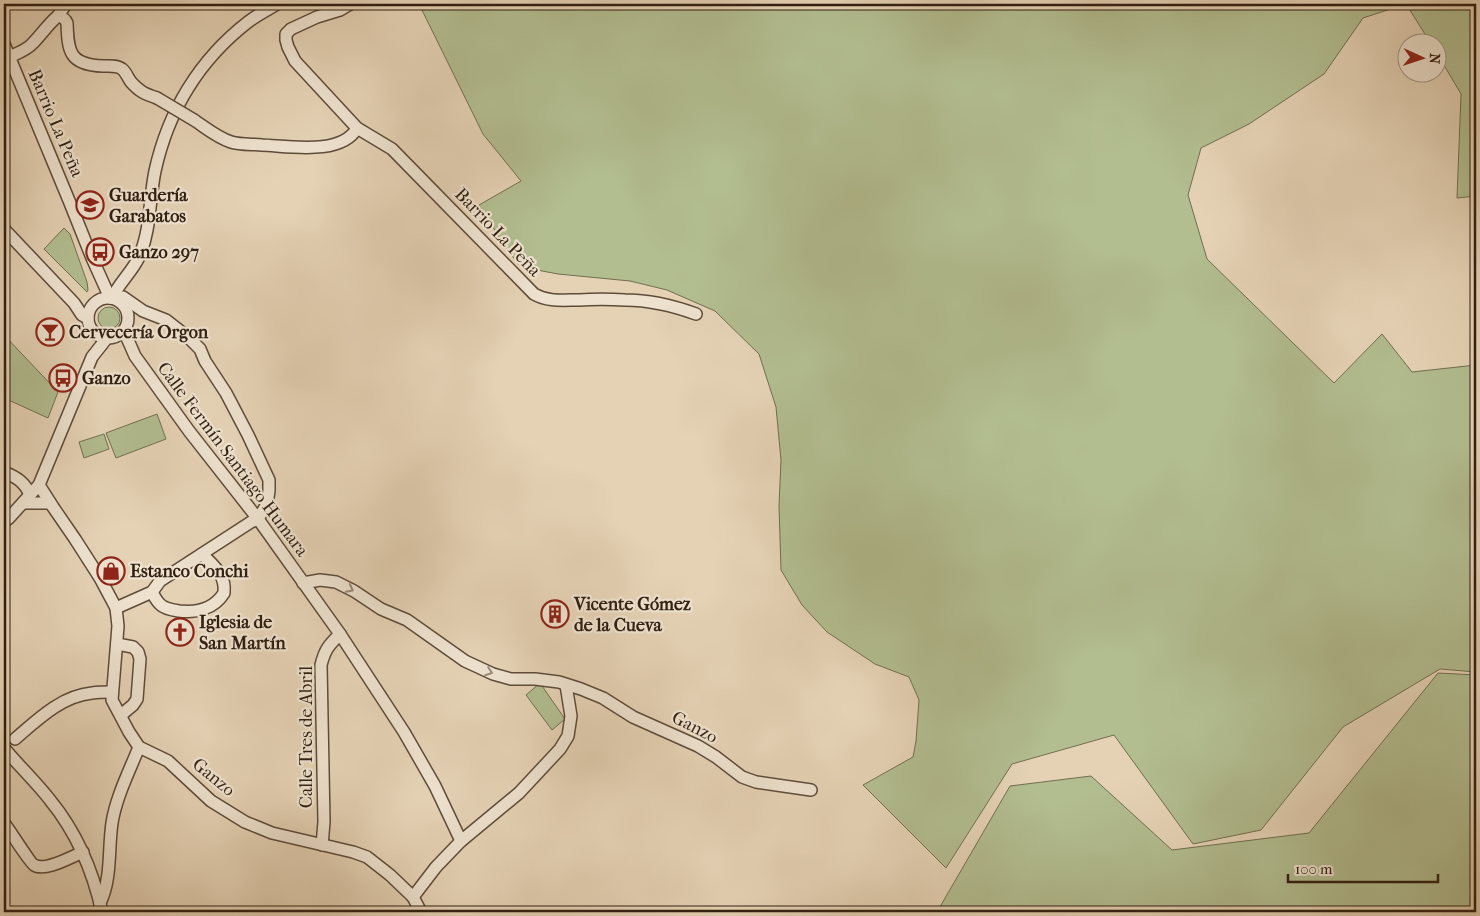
<svg xmlns="http://www.w3.org/2000/svg" width="1480" height="916" viewBox="0 0 1480 916" font-family="'IM FELL French Canon',serif">
	<rect width="100%" height="100%" fill="#e5d2b5"/>
	<filter id="stains"><feTurbulence type="fractalNoise" baseFrequency=".004" numOctaves="4"/><feColorMatrix values="0 0 0 0 .2 0 0 0 0 .09 0 0 0 0 .02 0 0 0 .5 -.17"/></filter>
	<radialGradient id="worn" r=".72"><stop offset=".6" stop-color="#630" stop-opacity="0"/><stop offset="1" stop-color="#630" stop-opacity=".3"/></radialGradient>
	<g fill="#b2bd90" stroke="#726e50">
		<path d="M419,4H1476V196L1457,198L1461,94L1438,55V42H1430L1406,4L1363,18L1324,74L1249,124L1201,148L1188,195L1207,259L1334,383L1382,334L1412,372L1476,365V672L1440,669L1343,727L1261,830L1193,844L1114,735L1012,764L946,868L863,785L913,757L916,741L919,700L909,677L875,664L827,632L802,605L781,570L779,506L781,460L776,407L759,354L715,311L667,290L630,281L558,274L521,267L508,251L479,205L521,181L483,134Z"/>
		<path d="M64,228L70,234L87,282L88,290L87,292L44,249Z"/>
		<circle cx="109" cy="318" r="11"/>
		<path d="M4,335L58,392L48,418L4,398Z"/>
		<path d="M157,414L166,439L116,458L106,433Z"/>
		<path d="M104,434L109,449L84,458L79,442Z"/>
		<path d="M1438,673L1476,675V912H937L1010,786L1091,776L1172,850L1309,833Z"/>
		<path d="M540,683L565,719L552,730L526,695Z"/>
	</g>
	<g fill="none" stroke-linecap="round" stroke-linejoin="round">
		<g stroke="#5e4c3a" stroke-width="14">
			<g id="minor">
				<path d="M350,4L340,10L317,17L291,29L286,34V40L288,47L295,61L357,128L392,149L534,294C548,302 562,300 579,300C594,299 609,299 625,300C649,300 674,306 696,314"/>
				<path d="M58,16L66,4"/>
				<path d="M4,44L70,203L92,258L110,298"/>
				<path d="M9,57C18,53 27,50 33,43C42,34 48,24 58,16C62,17 65,18 67,23C68,51 69,65 103,66C109,66 117,65 122,69C126,72 128,78 131,82C140,92 145,94 157,98"/>
				<path d="M194,120C206,128 218,138 231,142C240,145 253,144 262,145C288,146 342,156 357,128"/>
				<path d="M4,229L74,303L82,315L88,318"/>
				<path d="M112,298C119,283 132,272 139,257C151,230 149,200 155,171C168,112 199,60 248,22C257,15 267,10 277,4"/>
				<circle cx="108" cy="318" r="20"/>
				<path d="M124,331L135,356L189,431L258,519L340,634L404,732L435,786L461,841"/>
				<path d="M4,472C16,477 25,482 30,495"/>
				<path d="M39,485L53,507L75,539L100,578L116,608L118,626L112,700L129,732L139,747L168,761L211,801L245,822L272,833L353,852L367,857L390,875L413,897L421,912"/>
				<path d="M23,503H50"/>
				<path d="M4,522L9,518L39,485L92,357L107,338"/>
				<path d="M303,583L320,580L336,582L354,591L381,609L407,620L465,661L493,674L511,679H535L559,682L581,689L603,698L633,717L698,746L716,757L742,777L756,782L811,790"/>
				<path d="M152,592C154,596 157,602 161,605C165,609 173,610 179,611C196,613 214,609 224,593C226,575 214,566 202,554"/>
				<path d="M116,608L152,592L160,581L251,522L258,519L267,504L269,491V480L248,435L226,393L205,361L200,349L189,338L166,320L143,311L123,297"/>
				<path d="M117,644L133,647L138,652L140,659L137,699L133,705L121,715"/>
				<path d="M15,739C37,720 61,696 92,693C99,692 106,692 112,692"/>
				<path d="M4,748C19,766 36,782 50,800C77,833 93,871 102,912"/>
				<path d="M4,823C9,829 30,863 34,865C45,872 71,857 83,852"/>
				<path d="M322,845L324,822L321,665C325,649 329,645 340,634"/>
				<path d="M413,897L436,867L461,841L519,793L560,749L568,736L571,716L566,685"/>
				<path d="M100,903C112,878 108,850 112,823C116,797 129,772 139,747"/>
			</g>
		</g>
		<use href="#minor" stroke="#eee2cf" stroke-width="11"/>
		<g stroke="#5e4c3a" stroke-width="14" stroke-linecap="butt">
			<path id="minor-bridge" d="M157,98L194,120"/>
		</g>
		<use href="#minor-bridge" stroke="#eee2cf" stroke-width="11"/>
	</g>
	<defs><path id="oneway-chevron" d="M-2-3.5L2.5 0L-2 3.5" fill="none" stroke-width="1.6" stroke-linecap="round" stroke-linejoin="round" transform="scale(1.25)"/></defs>
	<g stroke="#998a7a">
		<use href="#oneway-chevron" transform="translate(350 589) rotate(27)"/>
		<use href="#oneway-chevron" transform="translate(489 672) rotate(20)"/>
	</g>
	<defs>
		<g id="school-ring" transform="scale(1.4375)"><circle r="9.5" fill="#eee2cf" stroke="#8f2418" stroke-width="1.5"/><path d="M0-5L7-2L0 1L-7-2ZM-4 1L0 2.5L4 1V4Q0 6-4 4Z" fill="#8f2418"/></g>
		<g id="bus-ring" transform="scale(1.4375)"><circle r="9.5" fill="#eee2cf" stroke="#8f2418" stroke-width="1.5"/><path d="M-5-6H5V4H4V6H2V4H-2V6H-4V4H-5ZM-3.5-4V0h7V-4ZM-3.5 1.2v1.5H-2V1.2ZM2 1.2v1.5H3.5V1.2Z" fill="#8f2418"/></g>
		<g id="bar-ring" transform="scale(1.4375)"><circle r="9.5" fill="#eee2cf" stroke="#8f2418" stroke-width="1.5"/><path d="M-6-5H6L.8 .8V4.5H3.5V6h-7V4.5H-.8V.8Z" fill="#8f2418"/></g>
		<g id="shop-ring" transform="scale(1.4375)"><circle r="9.5" fill="#eee2cf" stroke="#8f2418" stroke-width="1.5"/><path d="M-5-2.5h2.3a2.7 3.5 0 0 1 5.4 0H5L5.5 6h-11ZM-1.5-2.5h3a1.5 2.3 0 0 0-3 0Z" fill="#8f2418"/></g>
		<g id="building-ring" transform="scale(1.4375)"><circle r="9.5" fill="#eee2cf" stroke="#8f2418" stroke-width="1.5"/><path d="M-4-6H4V6H1V3H-1V6H-4ZM-2.5-4.3h1.7v1.8h-1.7ZM.8-4.3h1.7v1.8H.8ZM-2.5-1h1.7V.8h-1.7ZM.8-1h1.7V.8H.8Z" fill="#8f2418"/></g>
		<g id="church-ring" transform="scale(1.4375)"><circle r="9.5" fill="#eee2cf" stroke="#8f2418" stroke-width="1.5"/><path d="M-1.2-6h2.4v3.5h3.3v2.4h-3.3V6h-2.4V-.1h-3.3v-2.4h3.3Z" fill="#8f2418"/></g>
	</defs>
	<g fill-rule="evenodd">
		<use href="#school-ring" x="90" y="205"/>
		<use href="#bus-ring" x="100" y="252"/>
		<use href="#bar-ring" x="50" y="332"/>
		<use href="#bus-ring" x="63" y="378"/>
		<use href="#shop-ring" x="111" y="571"/>
		<use href="#building-ring" x="555" y="614"/>
		<use href="#church-ring" x="180" y="632"/>
	</g>
	<g text-anchor="middle" stroke-width="4.5" stroke-linejoin="round" paint-order="stroke">
		<g font-size="18" fill="#311f11" stroke="#eee2cf">
			<text transform="translate(56 123) rotate(67)" y="6">Barrio La Peña</text>
			<text transform="translate(498 232) rotate(46)" y="6">Barrio La Peña</text>
			<text transform="translate(233 459) rotate(53)" y="6">Calle Fermín Santiago Humara</text>
			<text transform="translate(695 727) rotate(27)" y="6">Ganzo</text>
			<text transform="translate(306 737) rotate(-90)" y="6">Calle Tres de Abril</text>
			<text transform="translate(214 777) rotate(39)" y="6">Ganzo</text>
		</g>
		<g font-size="18" font-weight="bold" fill="#311f11" stroke="#eee2cf" text-anchor="start">
			<text x="109" y="201">Guardería<tspan x="109" dy="21">Garabatos</tspan></text>
			<text x="119" y="258">Ganzo 297</text>
			<text x="69" y="338">Cervecería Orgon</text>
			<text x="82" y="384">Ganzo</text>
			<text x="130" y="577">Estanco Conchi</text>
			<text x="574" y="610">Vicente Gómez<tspan x="574" dy="21">de la Cueva</tspan></text>
			<text x="199" y="628">Iglesia de<tspan x="199" dy="21">San Martín</tspan></text>
		</g>
	</g>
	<rect width="1480" height="916" fill="none" stroke="#e5d2b5" stroke-width="20"/>
	<rect x="5" y="5" width="1470" height="906" fill="none" stroke="#311f11" stroke-width="2.5"/>
	<rect x="10" y="10" width="1460" height="896" fill="none" stroke="#311f11"/>
	<g transform="translate(1422 58) rotate(93)"><circle r="24" fill="#eee2cf" stroke="#a29483"/>
	<path d="M0-4L9 19L0 12L-9 19Z" fill="#8f2418"/>
	<text y="-8" font-size="14" font-weight="bold" text-anchor="middle" fill="#311f11">N</text>
	</g>
	<path d="M1288 874v8h150v-8" fill="none" stroke="#311f11" stroke-width="2.5"/>
	<text x="1295" y="874" font-size="15" fill="#311f11" stroke="#eee2cf" stroke-width="4" paint-order="stroke">100 m</text>
	<rect width="100%" height="100%" filter="url(#stains)"/>
	<rect width="100%" height="100%" fill="url(#worn)"/>
</svg>
